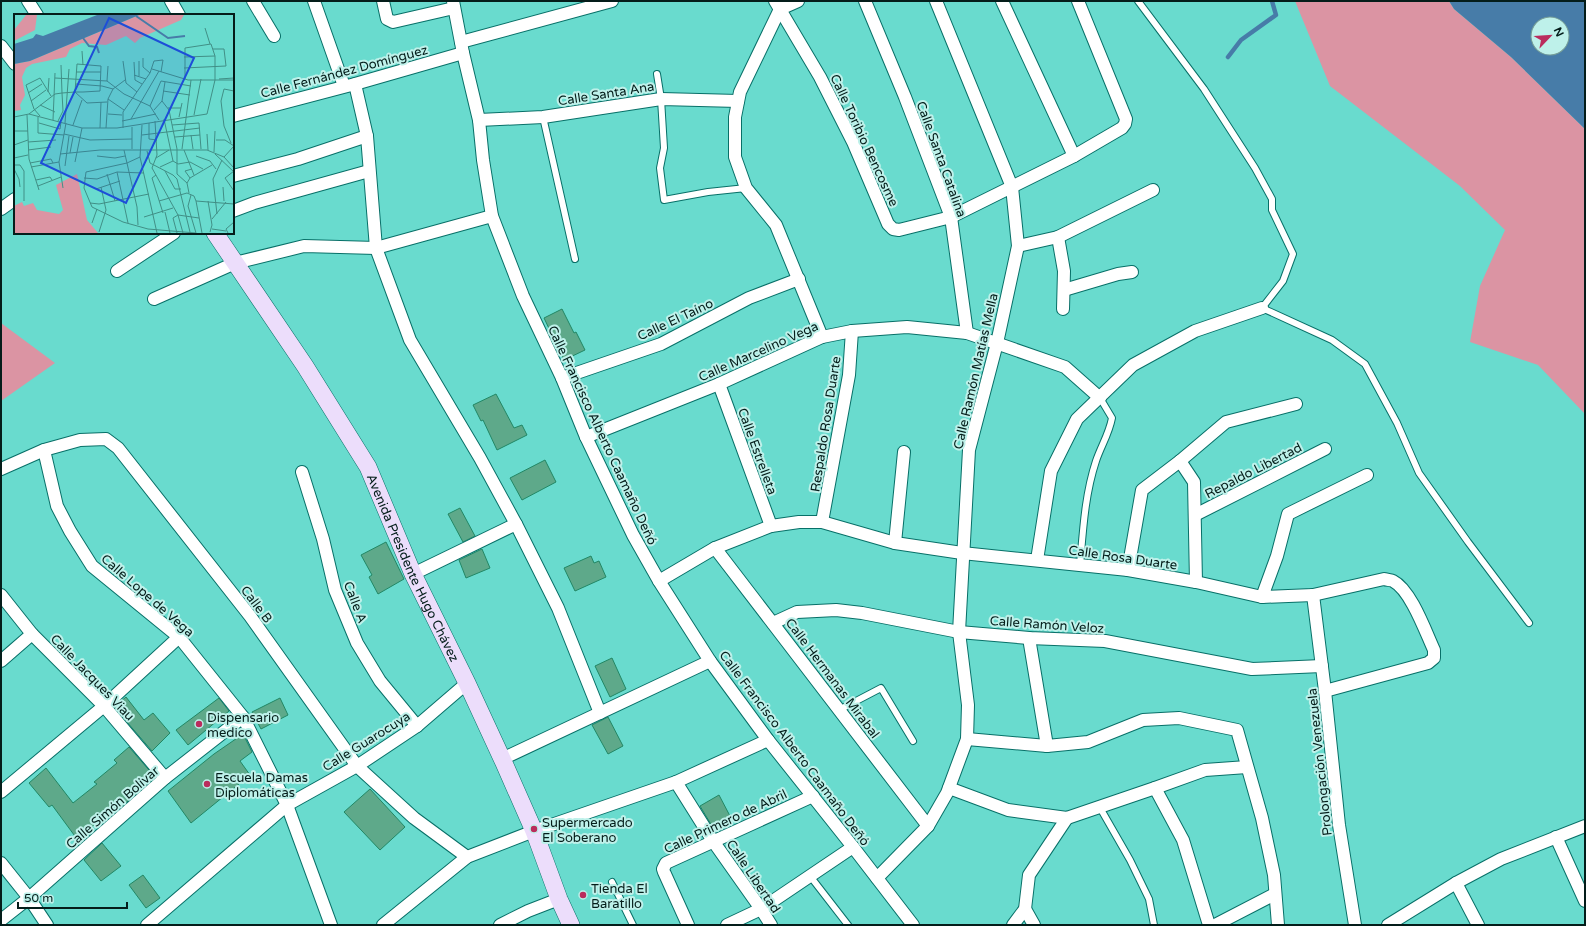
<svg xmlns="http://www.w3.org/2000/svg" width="1586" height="926" viewBox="0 0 1586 926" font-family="'Varela Round',sans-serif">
	<rect width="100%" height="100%" fill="#69dbce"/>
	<g fill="#db94a3">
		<path d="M1295,1H1449L1454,9L1511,57L1585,129V414L1538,365L1470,342L1480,286L1505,230L1460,186L1330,86Z"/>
		<path d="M1,323L55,363L1,401Z"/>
	</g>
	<path fill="#477ca8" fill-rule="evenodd" d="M1449,1H1585V129L1511,57L1454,9ZM1538,24H1562V48H1538Z"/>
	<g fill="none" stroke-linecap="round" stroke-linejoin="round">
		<path stroke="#477ca8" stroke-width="4.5" d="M1228,57L1241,40L1276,15L1272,1"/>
	</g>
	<g fill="#5ea98a" stroke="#228765">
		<path d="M562,309L574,333L576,332L585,350L564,360L544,318Z"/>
		<path d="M496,394L514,428L522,425L527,435L497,450L483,420L481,421L473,405Z"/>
		<path d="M545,460L556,482L522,500L510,478Z"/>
		<path d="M460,508L475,536L463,542L448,514Z"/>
		<path d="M386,542L404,579L378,594L369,577L372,575L361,555Z"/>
		<path d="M482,549L490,568L466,578L459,560Z"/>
		<path d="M591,556L594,563L599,561L606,577L575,591L564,568Z"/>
		<path d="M612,658L626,689L610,697L595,666Z"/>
		<path d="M126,697L144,720L153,713L170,733L152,751L114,707Z"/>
		<path d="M219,698L229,711L188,745L176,730Z"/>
		<path d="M280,698L288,715L261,729L252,712Z"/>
		<path d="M608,717L623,746L608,754L592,725Z"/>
		<path d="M243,734L252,752L240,761L250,775L191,823L168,791L214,754Z"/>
		<path d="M129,747L155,777L118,810L116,807L93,826L90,829L93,832L80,843L52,805L49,807L29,783L46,768L73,803L97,784L94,782L117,763L114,760Z"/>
		<path d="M370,789L405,827L380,850L344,812Z"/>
		<path d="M719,795L730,816L712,826L700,806Z"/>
		<path d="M102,843L121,866L101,881L84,860Z"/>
		<path d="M143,875L160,898L146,908L129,885Z"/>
	</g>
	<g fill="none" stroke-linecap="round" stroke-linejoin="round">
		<g stroke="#087068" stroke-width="8">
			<g id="lane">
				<path d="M1138,1L1204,89L1255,168L1272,199V210L1293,254L1283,281L1262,308L1332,340L1365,364L1397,423L1419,473L1468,542L1529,623"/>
				<path d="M657,74L661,99L664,148L660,168L664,200L708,192L746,188"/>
				<path d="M543,117L575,259"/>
				<path d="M1080,565C1083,530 1085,494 1096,461C1101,446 1109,434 1112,418L1100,398"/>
				<path d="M839,710L881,688L913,741"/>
				<path d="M1099,806L1130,860L1149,899L1154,925"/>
				<path d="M810,876L848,925"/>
				<path d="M612,882L633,925"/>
			</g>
		</g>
		<g stroke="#087068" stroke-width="14">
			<g id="street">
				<path d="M28,1L37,15"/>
				<path d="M171,1L179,15"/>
				<path d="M253,1L274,36"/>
				<path d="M314,1L344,86"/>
				<path d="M383,1L387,19L393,22L454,8"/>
				<path d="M453,1L463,53L479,120L483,160L492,216L523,296L562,378L586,437L633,535L659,581L710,661L768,740L853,847L913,925"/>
				<path d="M775,1L820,77L853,142L888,224L893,229L899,230L951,217L1074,156L1122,128L1125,124L1126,119L1078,1"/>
				<path d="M798,1L780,9L740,92L735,117V157L746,188L776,225L822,337"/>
				<path d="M865,1L905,97L951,217L967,333"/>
				<path d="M1002,1L1074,156"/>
				<path d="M461,42L612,1"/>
				<path d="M1,46L15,64"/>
				<path d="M355,84L367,136L376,248L410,340L480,458L516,524L558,608L600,713"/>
				<path d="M233,116L355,84L463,53"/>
				<path d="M479,120L543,117L661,99L738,101"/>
				<path d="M233,176L298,159L367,136"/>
				<path d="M1,209L15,199"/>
				<path d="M233,211L254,203L369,171"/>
				<path d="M1058,237L1064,271L1063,309"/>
				<path d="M1018,246L1058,237L1153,190"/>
				<path d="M117,271L174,233"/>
				<path d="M1064,290L1118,274L1132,272"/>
				<path d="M154,299L235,263L304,246L376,248L492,216"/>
				<path d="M562,378L661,344L749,298L799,279"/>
				<path d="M719,384L771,526"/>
				<path d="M586,437L719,384L822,337L852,331L907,327L967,333L1065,367L1100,398"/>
				<path d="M44,450L57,506L70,531L92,566L179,637L243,717L287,805L331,925"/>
				<path d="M1180,461L1194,482L1196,582"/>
				<path d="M1,469L44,450L80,440L106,439L118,448L250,616L357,766L414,818L467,857"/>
				<path d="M302,472L323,539L335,590L357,643L380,681L417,726"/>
				<path d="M1195,515L1325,449"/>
				<path d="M822,522L849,375L852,331"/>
				<path d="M895,543L904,452"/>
				<path d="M715,548L928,826"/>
				<path d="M1037,560L1051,471L1077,419L1133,365L1195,331L1262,308"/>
				<path d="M1128,570L1142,490L1180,461L1226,422L1296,404"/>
				<path d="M413,574L516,524"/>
				<path d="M659,581L715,548L771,526L799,522H822L895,543L962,553L1128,570L1196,582L1262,597L1313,595L1384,579C1387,580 1391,580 1393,581C1411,590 1426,633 1434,650V658L1428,663L1325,691"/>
				<path d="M1,595L32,634L104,706L165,778"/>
				<path d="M1313,595L1325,691L1339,825L1355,925"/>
				<path d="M1262,597L1277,556L1288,514L1367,475"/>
				<path d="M773,623L797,612L836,610L862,613L959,632L1029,638L1105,641L1252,669L1322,666"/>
				<path d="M1029,638L1047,746"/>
				<path d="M1,661L32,634"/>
				<path d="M967,739L1047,746L1088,742L1143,720L1179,718L1237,730L1262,818L1274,875L1278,925"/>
				<path d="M502,759L710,661"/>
				<path d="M676,782L713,841L761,909L771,925"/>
				<path d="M949,788L1008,810L1067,818L1155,788L1205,770L1247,767"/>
				<path d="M1155,788L1183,840L1209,925"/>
				<path d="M1,792L104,706L179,637"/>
				<path d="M1556,837L1585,901"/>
				<path d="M1,863L29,898L47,925"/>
				<path d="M877,878L928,826L947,793L967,739L968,705L959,632L969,450L997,343L1018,246L1012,187L936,1"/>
				<path d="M1456,883L1478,925"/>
				<path d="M1025,909L1034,925"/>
				<path d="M1,920L29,898L165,778L243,717"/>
				<path d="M147,925L287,805L357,766L417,726L467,683"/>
				<path d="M383,925L467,857L534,831L676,782L768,740"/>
				<path d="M500,925L528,911L559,899"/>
				<path d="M688,925L664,872L663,869L666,863L813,796"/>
				<path d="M727,925L761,909L853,847"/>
				<path d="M1013,925L1025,909L1029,875L1067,818"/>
				<path d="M1215,925L1275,894"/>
				<path d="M1388,925L1456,883L1501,859L1585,826"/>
			</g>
		</g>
		<g stroke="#087068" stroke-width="18">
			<g id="secondary">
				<path id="s1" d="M215,233L305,366L368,467L413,574L467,683L504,763L534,831L559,899L571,925"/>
			</g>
		</g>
		<use href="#lane" stroke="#fff" stroke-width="6"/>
		<use href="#street" stroke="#fff" stroke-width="12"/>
		<use href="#secondary" stroke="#ecddfb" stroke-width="17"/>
	</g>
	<g fill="#ba2c5d" stroke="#bef1ea" stroke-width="1.5">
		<circle cx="199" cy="724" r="4"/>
		<circle cx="207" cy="784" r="4"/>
		<circle cx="534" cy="829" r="4"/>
		<circle cx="583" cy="895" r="4"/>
	</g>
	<g text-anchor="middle" stroke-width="4" stroke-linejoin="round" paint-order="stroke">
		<g font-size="13" fill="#041d1a" stroke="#bef1ea">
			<text transform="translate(344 71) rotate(-15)" y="5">Calle Fernández Domínguez</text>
			<text transform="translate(606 93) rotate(-9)" y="5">Calle Santa Ana</text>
			<text transform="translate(865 140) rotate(65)" y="5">Calle Toribio Bencosme</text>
			<text transform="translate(942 159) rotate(70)" y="5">Calle Santa Catalina</text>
			<text transform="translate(675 319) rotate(-25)" y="5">Calle El Taíno</text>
			<text transform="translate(758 351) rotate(-24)" y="5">Calle Marcelino Vega</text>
			<text transform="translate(975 371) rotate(-77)" y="5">Calle Ramón Matías Mella</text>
			<text transform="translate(825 424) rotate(-81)" y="5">Respaldo Rosa Duarte</text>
			<text transform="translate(603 435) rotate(65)" y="5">Calle Francisco Alberto Caamaño Deñó</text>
			<text transform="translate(758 451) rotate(70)" y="5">Calle Estrelleta</text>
			<text transform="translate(1253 470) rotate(-27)" y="5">Repaldo Libertad</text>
			<text transform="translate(1123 557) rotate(8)" y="5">Calle Rosa Duarte</text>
			<text dy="5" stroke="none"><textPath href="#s1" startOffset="390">Avenida Presidente Hugo Chávez</textPath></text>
			<text transform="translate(148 595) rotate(41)" y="5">Calle Lope de Vega</text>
			<text transform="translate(356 602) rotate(69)" y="5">Calle A</text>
			<text transform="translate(257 604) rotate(53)" y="5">Calle B</text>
			<text transform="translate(1047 624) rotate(4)" y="5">Calle Ramón Veloz</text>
			<text transform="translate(93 677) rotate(46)" y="5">Calle Jacques Viau</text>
			<text transform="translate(833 678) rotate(53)" y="5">Calle Hermanas Mirabal</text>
			<text transform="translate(366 741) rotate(-32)" y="5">Calle Guarocuya</text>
			<text transform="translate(795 748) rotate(53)" y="5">Calle Francisco Alberto Caamaño Deñó</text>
			<text transform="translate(1319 762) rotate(-96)" y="5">Prolongación Venezuela</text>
			<text transform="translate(112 807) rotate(-41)" y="5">Calle Simón Bolívar</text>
			<text transform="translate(725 821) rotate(-25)" y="5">Calle Primero de Abril</text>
			<text transform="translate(754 876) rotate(56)" y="5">Calle Libertad</text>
		</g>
		<g font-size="13" fill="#041d1a" stroke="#bef1ea" text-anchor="start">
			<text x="207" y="722">Dispensario<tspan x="207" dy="15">medico</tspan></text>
			<text x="215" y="782">Escuela Damas<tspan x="215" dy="15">Diplomáticas</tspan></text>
			<text x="542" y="827">Supermercado<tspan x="542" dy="15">El Soberano</tspan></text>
			<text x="591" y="893">Tienda El<tspan x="591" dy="15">Baratillo</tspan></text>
		</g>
	</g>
	<g transform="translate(14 14)">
		<rect width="220" height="220" fill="#69dbce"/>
		<path d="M12,1H23L21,16L0,27V16ZM125,1H170L167,6L126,24L121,29L112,22L92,31L68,29L56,35L52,43L18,50L12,54L8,63L11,81L6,91L7,96L0,97V50L16,47ZM63,160L73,206L84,219H0V192L8,188L10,192L19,189L23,196L45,200L49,196L42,171Z" fill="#db94a3"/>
		<path d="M83,1H125L16,47L0,50V30L19,24L22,20L29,22Z" fill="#477ca8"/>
		<path fill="none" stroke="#477ca8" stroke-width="2" d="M122,2L154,24L171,22M69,24L75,32L83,33L85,39"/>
		<path fill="none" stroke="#418f86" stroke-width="1" d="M191,14L196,30M68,37L69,51M170,43L201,42M129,44V53L136,59M109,47L112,69L123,78M125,47V62M120,48L121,66L128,70M47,51L48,79M170,54L212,52L210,35H199M138,55L174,66H220M62,58H87M120,61L132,65M41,64L93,67L110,80L136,92L145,106M205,65L220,64M93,67L94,52M62,70L88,72L99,75M149,77L176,81M34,78L35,64M14,79L28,70M94,85L110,96M17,87L32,76M148,87L155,96L163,135V160L173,169M26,91L41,98M136,92L147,67L177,72M154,94H167M140,96L148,87L151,68M15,100L41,80L48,79L61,78H69L86,77L87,52L63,50L61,78L73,89L93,88M94,100L108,101M13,101L15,145L25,176M180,101L187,65M26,102L20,95L12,71L26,64L37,82M0,103L15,100L68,114H103L193,100L201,66V42L197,30L171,34V65M24,103V119L50,121M165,103L168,89M117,105L145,57M150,105L159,147M39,106L41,59M44,107L49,97L48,79M108,107L142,100M141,107L143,141L138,154L164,201L169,219M25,109L46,115L47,108M51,109L55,55M135,109V125L143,126M59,111L68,86M128,111L126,143L143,219M158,111L185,109L187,135M118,113V135M86,114L87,88M92,114L94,85L99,75L111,66M109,114V98L136,59L140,47L149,46L147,58M0,117H14M50,120L76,126L118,125M193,120L194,136M128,121L186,114M177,121L179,135M161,123L186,121M202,126H211L220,132M14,128L42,126M217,129L210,112L207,87L210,75L220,77M0,131L14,126M168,135L177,66M14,136L37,133M110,136L123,193L124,211M170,136L180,161M133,137L136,149L159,161L163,165L176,218M200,138L201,117M56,139L59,123M46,140L86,136H193L210,143L220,154M201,140L220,158M83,142L101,144L111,142M182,142L196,147L202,155M126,143L113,149L72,158L70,174L78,193L109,208L134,215L182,219M210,143L220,132M0,144L14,141M142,144L155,136M61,148L68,114M16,149L37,145L39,149M0,151H6L10,157V187M51,152L55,122M17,153L45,148M146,153L159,147L164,150L176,148L189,155M0,155L5,165L6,173M151,157L161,175H167M220,157L211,164L220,177M103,158L114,209M93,160L101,187M142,161L138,164L149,199M70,164L83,165L103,158L130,159M176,164L171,157L178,155M22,166L36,163L38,166M24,172L47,163M209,173L210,187M49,174L45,148L52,109M82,175L106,167M175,179L173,169L176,164L198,151M177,181L174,192L182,219M145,187L173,179L180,182L182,187L220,190M182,187L188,219M194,187L198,211L196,218M76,189L85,190L135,180M151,198L156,219M203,200L199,165L208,146M130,203L159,194M198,205L212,188M78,209L83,195M198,215L212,217M85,218L92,196L87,173M163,219L159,204L164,201L185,204M214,219L212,215L220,208"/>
		<path fill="#1d4ed8" fill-opacity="0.15" stroke="#1d4ed8" stroke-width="2" d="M95,4L180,44L112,189L27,149Z"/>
		<rect width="220" height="220" fill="none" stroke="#041d1a" stroke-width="2"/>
	</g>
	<rect width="1586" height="926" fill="none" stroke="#041d1a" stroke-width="4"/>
	<g transform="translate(1550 36) rotate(65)"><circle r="19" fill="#bef1ea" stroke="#749c97"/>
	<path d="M0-3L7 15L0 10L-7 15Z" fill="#ba2c5d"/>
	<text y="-6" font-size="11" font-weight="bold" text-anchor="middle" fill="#041d1a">N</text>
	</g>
	<path d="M18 902v6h109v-6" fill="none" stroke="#041d1a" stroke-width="2"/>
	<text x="24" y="902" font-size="12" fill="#041d1a" stroke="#bef1ea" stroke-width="3" paint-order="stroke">50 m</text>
</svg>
